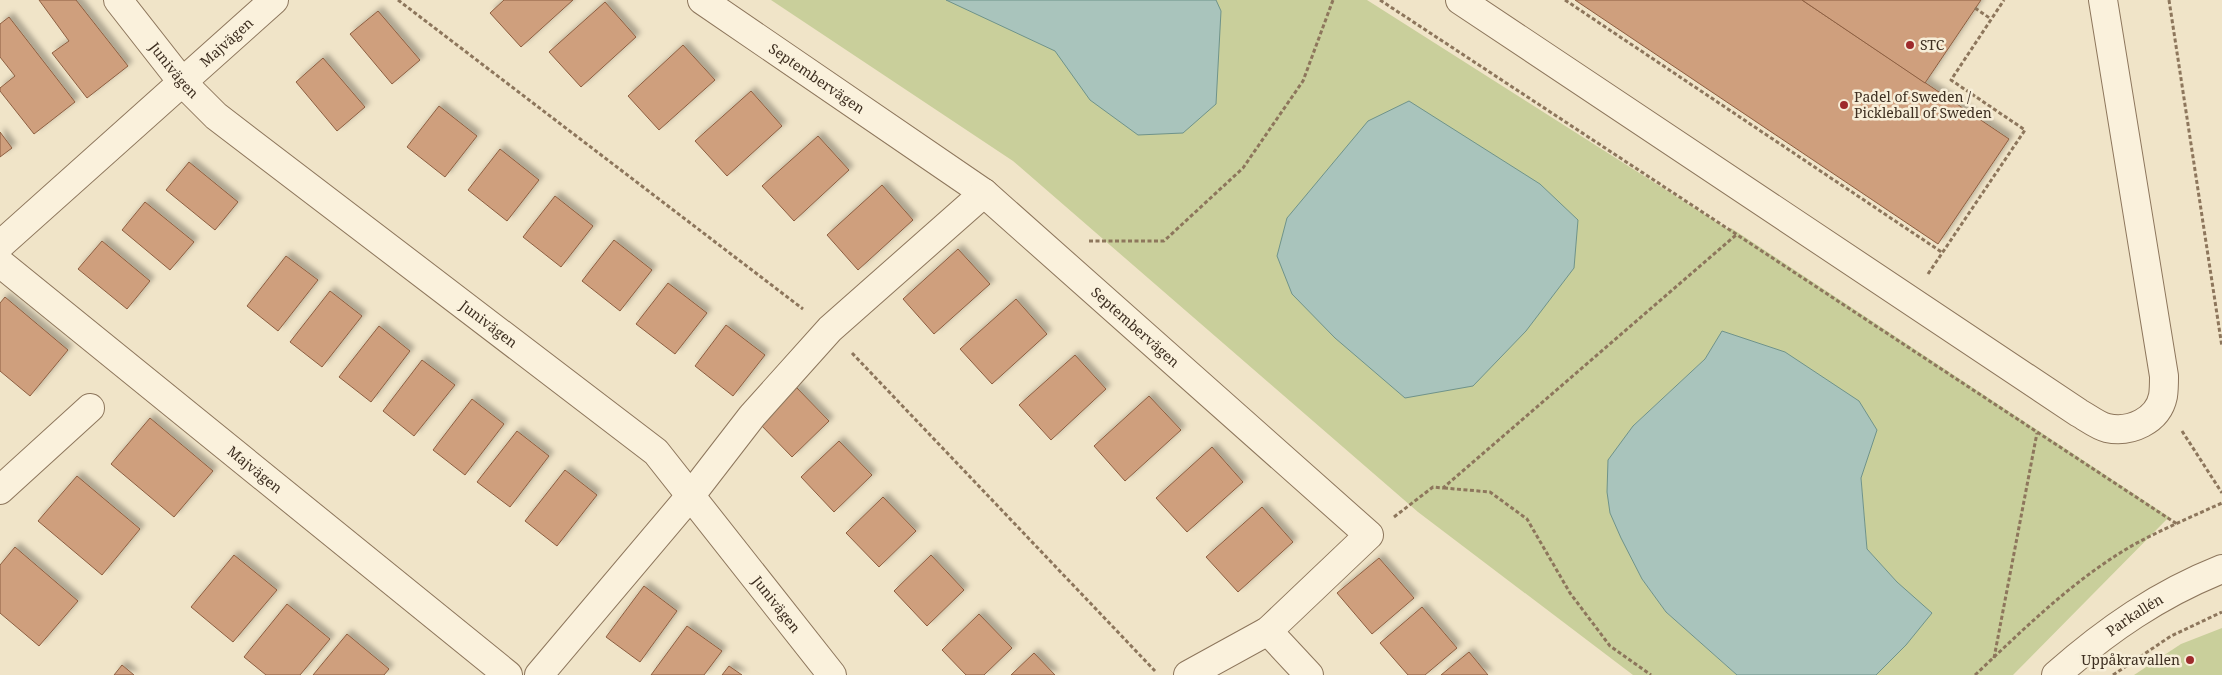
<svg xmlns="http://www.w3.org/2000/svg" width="2222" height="675" viewBox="0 0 2222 675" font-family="'Noto Serif',serif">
	<defs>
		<filter id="shadow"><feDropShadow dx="4.5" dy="-4.5" stdDeviation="2.5" flood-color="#0004"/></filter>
	</defs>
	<rect width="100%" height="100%" fill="#f0e4c8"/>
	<g fill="#c9cf9b">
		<path d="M771,0H1367L1729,230L1731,228L2169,517L2013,675H1876L1906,645L1897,582L1867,549L1861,478L1876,430L1722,332L1705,359L1633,426L1610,513L1642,579L1666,612L1737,675H1633L1418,512L1013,161Z"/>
		<path d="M2222,628V675H2134L2181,644Z"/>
	</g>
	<g fill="#a9c4bc" stroke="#6f938a">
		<path d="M946,0H1216L1221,11L1216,104L1183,133L1138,135L1090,100L1055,51Z"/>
		<path d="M1409,101L1540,184L1578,220L1574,268L1526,331L1473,386L1405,398L1335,338L1292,294L1277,256L1287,218L1368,121Z"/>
		<path d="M1722,331L1785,352L1859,401L1877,430L1861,478L1867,549L1897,582L1932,613L1906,645L1876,675H1737L1666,612L1642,579L1621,538L1610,513L1607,492L1608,460L1633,426L1705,359Z"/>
	</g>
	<g fill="#cf9f7d" stroke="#8d5f41" filter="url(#shadow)">
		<path d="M39,0H76L128,66L87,98L52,53L69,41Z"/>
		<path d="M504,0H573L521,47L490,13Z"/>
		<path d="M1575,0H1802L2009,139L1938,244Z"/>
		<path d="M1802,0H1981L1925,83Z"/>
		<path d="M605,2L636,37L581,87L549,52Z"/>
		<path d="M378,11L420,60L392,84L350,34Z"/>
		<path d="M9,17L75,102L34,134L0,91V88L15,76L0,57V24Z"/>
		<path d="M683,45L715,80L659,130L628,96Z"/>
		<path d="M323,58L365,107L337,131L296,82Z"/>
		<path d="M751,91L782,126L727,176L695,141Z"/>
		<path d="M439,106L477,136L445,177L407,147Z"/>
		<path d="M0,132L12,148L0,157Z"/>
		<path d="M818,136L849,170L794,221L762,186Z"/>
		<path d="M500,149L539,180L507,221L468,190Z"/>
		<path d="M189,162L238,202L215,230L166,190Z"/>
		<path d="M882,185L913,220L858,270L827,235Z"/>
		<path d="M555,196L593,226L561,267L523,237Z"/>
		<path d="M145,202L194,242L170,270L122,230Z"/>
		<path d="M614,240L652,270L620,311L582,281Z"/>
		<path d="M102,241L150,281L127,309L78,269Z"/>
		<path d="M958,249L990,284L934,334L903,299Z"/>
		<path d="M286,256L318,280L278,331L247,306Z"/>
		<path d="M668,283L707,313L675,354L636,324Z"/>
		<path d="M330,291L362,316L322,367L290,342Z"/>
		<path d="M5,297L68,350L30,396L0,371V303Z"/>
		<path d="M1016,299L1047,334L992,384L960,349Z"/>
		<path d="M726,325L765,355L733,396L695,366Z"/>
		<path d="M379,326L410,351L371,402L339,377Z"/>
		<path d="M1075,355L1106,389L1051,440L1019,405Z"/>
		<path d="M422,360L455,385L414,436L383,411Z"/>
		<path d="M796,387L829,421L792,457L759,423Z"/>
		<path d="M1149,396L1181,430L1125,481L1094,446Z"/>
		<path d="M472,399L504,424L465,475L433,450Z"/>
		<path d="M150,418L213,471L174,517L111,464Z"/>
		<path d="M517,431L549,456L510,507L477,482Z"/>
		<path d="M839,441L872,475L834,512L801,477Z"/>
		<path d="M1212,447L1243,482L1187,532L1156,498Z"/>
		<path d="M565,470L597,495L557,546L525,521Z"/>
		<path d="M77,476L140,529L102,575L38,521Z"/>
		<path d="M883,497L916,531L879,567L846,533Z"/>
		<path d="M1262,507L1293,542L1238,592L1206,557Z"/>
		<path d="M15,547L78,601L39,646L0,613V565Z"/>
		<path d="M234,555L277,590L233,642L191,607Z"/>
		<path d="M931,555L964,590L927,626L894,591Z"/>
		<path d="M1379,558L1414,598L1372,634L1337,593Z"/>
		<path d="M644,586L677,611L640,662L606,637Z"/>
		<path d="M287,604L330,639L300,675H266L244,657Z"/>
		<path d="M1422,607L1457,648L1425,675H1408L1380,643Z"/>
		<path d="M979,614L1012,648L984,675H966L942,650Z"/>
		<path d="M687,626L722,651L704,675H651Z"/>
		<path d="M347,634L389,669L384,675H313Z"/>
		<path d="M1469,652L1488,675H1441Z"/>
		<path d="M1034,653L1055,675H1011Z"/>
		<path d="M122,665L134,675H114Z"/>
		<path d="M729,666L742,675H722Z"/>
	</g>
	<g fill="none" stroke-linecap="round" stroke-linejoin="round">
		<g stroke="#8d765c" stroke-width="30">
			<g id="minor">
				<path id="s1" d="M118,0L183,83L216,116L656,452L832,675"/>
				<path id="s2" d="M702,0L984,193L1369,535L1268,631L1188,675"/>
				<path d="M1460,0L2079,413C2088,418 2098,426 2107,428C2130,433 2158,421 2163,396C2164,390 2164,383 2164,376L2103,0"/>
				<path id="s3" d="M0,245L274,0"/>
				<path id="s4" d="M0,263L508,675"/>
				<path d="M0,490L90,408"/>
				<path d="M1268,631L1309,675"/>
				<path d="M539,675L691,495L752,416L830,329L984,193"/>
				<path id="s5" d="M2056,675C2107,630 2159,594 2222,569"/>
			</g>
		</g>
		<g stroke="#8d765c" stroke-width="3" stroke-dasharray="4 2.5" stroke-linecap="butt">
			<path d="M398,0L803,309"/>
			<path d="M1380,0L2177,524"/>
			<path d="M1565,0L1943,253"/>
			<path d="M2169,0L2222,347"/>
			<path d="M1975,8L1991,19"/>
			<path d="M1089,241H1164L1243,168L1303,81L1333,0"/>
			<path d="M1928,274L2025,130L1951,80L2004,0"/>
			<path d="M852,353L1155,671"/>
			<path d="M2182,431L2222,493"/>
			<path d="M1444,488L1490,492L1527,519L1570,593L1610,646L1651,675"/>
			<path d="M1394,517L1433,487L1443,488L1736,235"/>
			<path d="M1994,658L2037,433"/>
			<path d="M1975,675C2025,628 2075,578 2135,544C2163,529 2193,516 2222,503"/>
			<path d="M2113,675L2171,636L2222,612"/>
		</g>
		<use href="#minor" stroke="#faf1dc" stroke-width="28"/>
	</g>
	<g fill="#9e2a2b" stroke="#f7eed8" stroke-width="2">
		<circle cx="1910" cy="45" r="5"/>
		<circle cx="1844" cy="105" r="5"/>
		<circle cx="2190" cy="660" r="5"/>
	</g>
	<g text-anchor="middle" stroke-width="5" stroke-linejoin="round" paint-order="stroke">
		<g font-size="14" fill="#3d2e20" stroke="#f7eed8">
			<text dy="5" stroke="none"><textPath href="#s3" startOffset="304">Majvägen</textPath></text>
			<text dy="5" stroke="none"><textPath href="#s1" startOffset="90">Junivägen</textPath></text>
			<text dy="5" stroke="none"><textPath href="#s2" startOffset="139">Septembervägen</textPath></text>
			<text dy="5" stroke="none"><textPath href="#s1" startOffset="495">Junivägen</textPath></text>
			<text dy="5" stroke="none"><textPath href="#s2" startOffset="544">Septembervägen</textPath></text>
			<text dy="5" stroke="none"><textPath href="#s4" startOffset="328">Majvägen</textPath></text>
			<text dy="5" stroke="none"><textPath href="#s1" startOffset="900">Junivägen</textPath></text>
			<text dy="5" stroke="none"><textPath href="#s5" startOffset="99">Parkallén</textPath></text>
		</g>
		<g font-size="14" fill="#3d2e20" stroke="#f7eed8" text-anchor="start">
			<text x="1920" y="50">STC</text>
			<text x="1854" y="102">Padel of Sweden /<tspan x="1854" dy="16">Pickleball of Sweden</tspan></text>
			<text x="2180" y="665" text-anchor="end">Uppåkravallen</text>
		</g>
	</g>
</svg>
